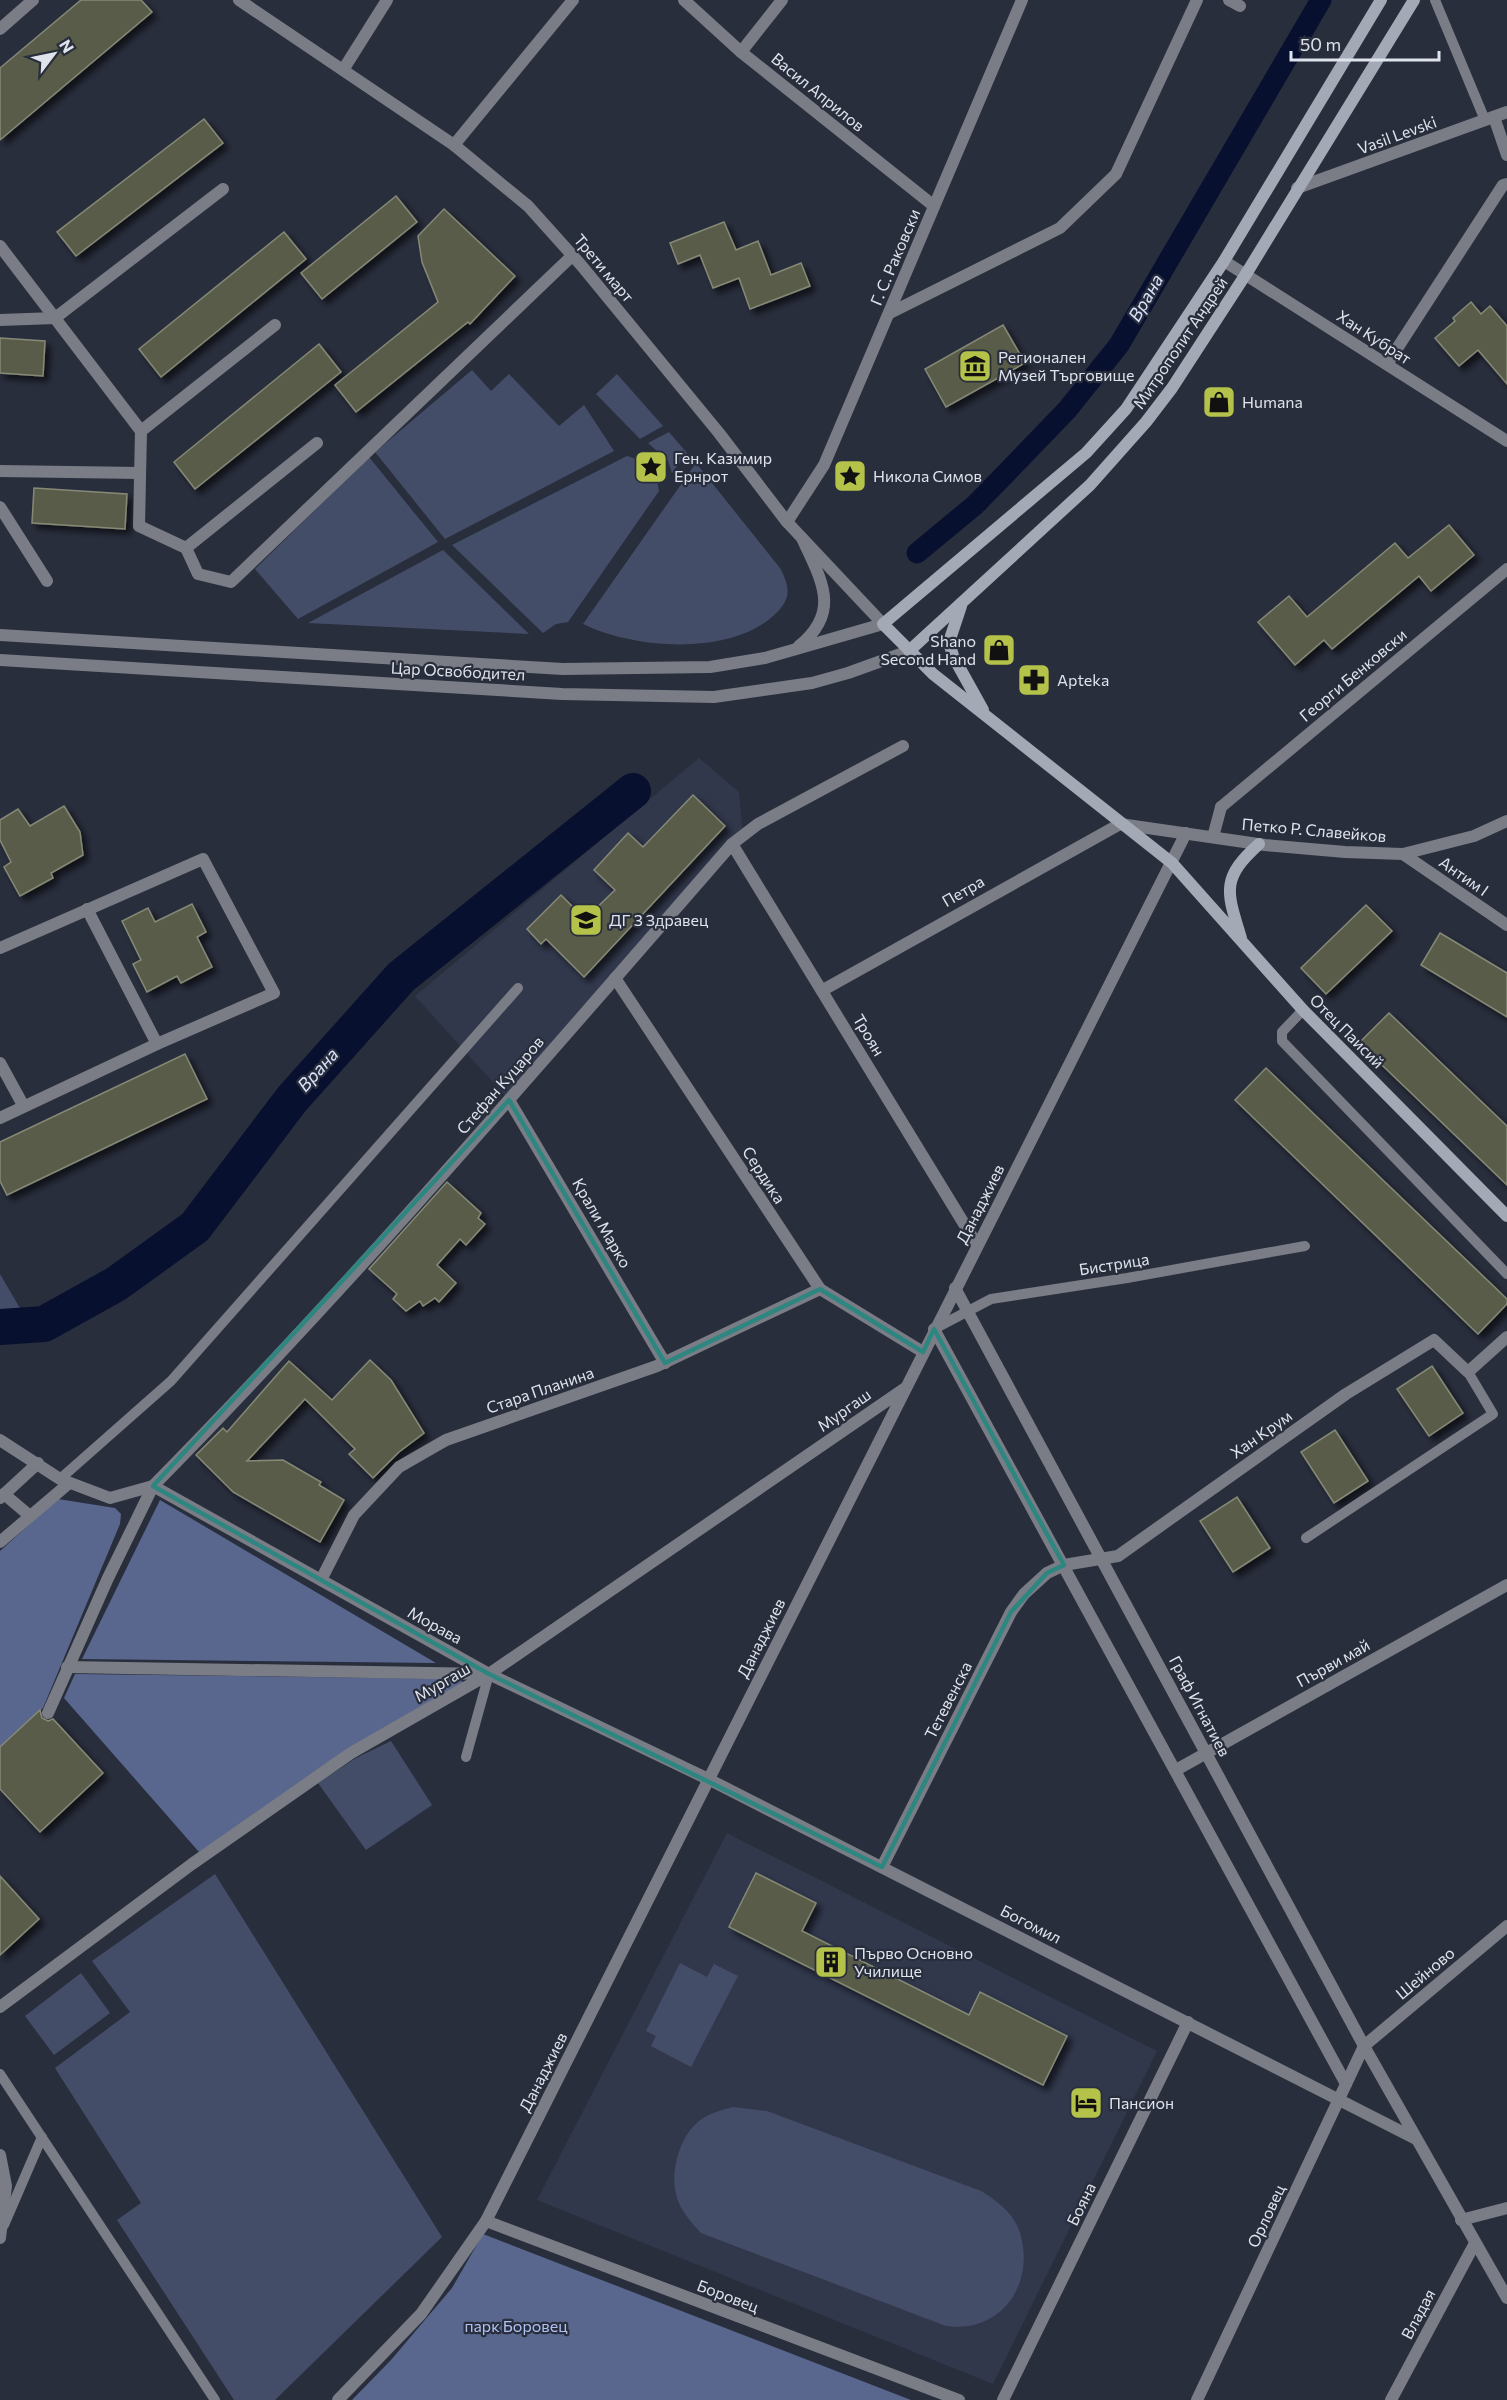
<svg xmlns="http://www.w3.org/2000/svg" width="1507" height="2400" viewBox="0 0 1507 2400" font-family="Commissioner,sans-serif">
	<defs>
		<filter id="shadow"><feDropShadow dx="5" dy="5" stdDeviation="3" flood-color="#0009"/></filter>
	</defs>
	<rect width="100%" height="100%" fill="#292e3d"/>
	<g fill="#31384c">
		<path d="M699,758L739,792L743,835L509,1100L415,996Z"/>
		<path d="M727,1833L1157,2051L993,2384L537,2200Z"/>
	</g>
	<g fill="#444d68">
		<path d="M472,370L491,391L509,374L559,426L584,405L614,451L445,539L375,452Z"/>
		<path d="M617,374L663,426L640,439L596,394Z"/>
		<path d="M669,432L687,453L672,473L668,461L648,443Z"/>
		<path d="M627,456C646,461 657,472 659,491L568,622L556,624L543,633L452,545Z"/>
		<path d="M369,457L438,542L298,619L255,569Z"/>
		<path d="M696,463L780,568C791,589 791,600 773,616C729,656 634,649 583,624Z"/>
		<path d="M443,550L529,634L308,623Z"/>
		<path d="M0,1274L28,1322L0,1323Z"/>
		<path d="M391,1741L432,1805L366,1850L318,1783L356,1758Z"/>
		<path d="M215,1874L442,2237L275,2400H234L117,2220L141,2203L55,2068L130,2012L92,1961Z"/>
		<path d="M680,1963L707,1977L714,1964L738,1976L691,2067L651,2046L656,2036L646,2031Z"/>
		<path d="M81,1973L110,2013L54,2055L25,2016Z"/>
		<path d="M733,2107L767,2111L981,2191C996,2200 1013,2213 1019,2230C1037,2282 1002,2334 946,2326L701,2233C691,2222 679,2209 676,2194C670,2171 680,2136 699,2121C710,2113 721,2110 733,2107Z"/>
	</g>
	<g fill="#59678e">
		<path d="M58,1499L115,1508L121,1514L120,1524L43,1708L0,1747V1551Z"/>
		<path d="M160,1500L436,1663L82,1659Z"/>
		<path d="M75,1674L458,1679L465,1683L199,1852L64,1698Z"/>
		<path d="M483,2234L911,2400H352L391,2360L452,2288Z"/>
	</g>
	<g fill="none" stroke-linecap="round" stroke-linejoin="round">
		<path stroke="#08102f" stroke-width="21" d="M917,553L975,505L1012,467L1067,410L1119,345L1321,0"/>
		<path stroke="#08102f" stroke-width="36" d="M0,1327L44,1324L116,1284L195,1227L292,1099L401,977L633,791"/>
	</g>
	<g fill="#595c4a" stroke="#858976" stroke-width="1.5" filter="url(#shadow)">
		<path d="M81,0H141L152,12L0,140V68Z"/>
		<path d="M204,119L223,143L76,256L57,232Z"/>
		<path d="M396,196L417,222L322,299L301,273Z"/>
		<path d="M444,209L515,276L470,324L468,322L356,412L335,385L438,302L422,262L418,236Z"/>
		<path d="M724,222L736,250L758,241L771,275L801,263L810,286L750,309L739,278L713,288L700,255L678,264L670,243Z"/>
		<path d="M284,232L306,259L161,377L139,349Z"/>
		<path d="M1471,302L1481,314L1490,306L1507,326V384L1478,350L1459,366L1435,338L1455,321L1453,318Z"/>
		<path d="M1003,325L1025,363L946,407L925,369Z"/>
		<path d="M0,338L45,341L43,376L0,373Z"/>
		<path d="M319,344L341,372L195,489L174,462Z"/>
		<path d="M34,488L127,494L125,529L32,523Z"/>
		<path d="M1449,525L1474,555L1431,591L1419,576L1332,649L1324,640L1295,665L1258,622L1289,596L1307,617L1395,543L1408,558Z"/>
		<path d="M693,795L725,826L584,977L546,939L541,944L527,929L561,895L585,919L615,890L594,870L628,833L643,847Z"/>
		<path d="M64,806L80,832L83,855L51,873L53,878L20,896L4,867L11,862L0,840V820L18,809L30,826Z"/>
		<path d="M192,904L206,932L197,937L212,967L181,983L177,976L147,992L133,964L141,960L122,921L148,908L155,922Z"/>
		<path d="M1366,905L1392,931L1326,994L1301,968Z"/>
		<path d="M1440,933L1507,973V1017L1421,965Z"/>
		<path d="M1389,1013L1507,1126V1185L1359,1043Z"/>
		<path d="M185,1054L207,1099L7,1195L0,1181V1142Z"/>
		<path d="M1266,1068L1507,1299V1304L1478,1334L1235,1100Z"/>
		<path d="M447,1182L481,1213L478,1218L485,1224L466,1245L460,1239L437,1265L456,1283L439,1302L435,1298L423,1306L420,1301L406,1311L393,1299L397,1294L369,1269Z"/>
		<path d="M370,1360L391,1380L424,1433L399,1452L373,1478L349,1454L355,1449L305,1399L247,1461L283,1460L321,1482L319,1485L344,1500L320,1542L233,1492L196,1455L223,1428L227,1432L289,1361L332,1400Z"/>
		<path d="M1432,1366L1463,1413L1429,1436L1397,1389Z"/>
		<path d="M1335,1430L1368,1481L1334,1503L1301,1452Z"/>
		<path d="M1237,1497L1270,1548L1233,1572L1200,1521Z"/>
		<path d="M40,1710L42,1718L48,1721L53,1719L103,1773L40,1832L0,1789V1747Z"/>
		<path d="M756,1873L816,1903L802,1931L969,2015L980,1992L1067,2036L1043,2085L729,1927Z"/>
		<path d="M0,1876L39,1919L0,1955Z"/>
	</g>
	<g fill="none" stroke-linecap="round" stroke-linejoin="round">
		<g stroke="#7a7d85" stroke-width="10">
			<path d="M1435,0L1485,120"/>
			<path d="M1303,1010L1282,1032V1041L1507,1274"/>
			<path d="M934,1329L991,1299L1127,1278L1305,1246"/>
			<path d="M60,1479L171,1381L518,988"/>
			<path d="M1306,1538L1493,1414L1468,1372"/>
			<path d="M466,1757L489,1674"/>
			<path d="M0,2074L215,2400"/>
			<path d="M4,2225L42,2137"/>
		</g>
		<g stroke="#7a7d85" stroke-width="12">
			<path d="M1494,117L1507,155"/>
			<path d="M1297,188L1507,112"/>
			<path d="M1387,364L1503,185L1507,184"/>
			<path d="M1213,837L1221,807"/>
			<path d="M4,1494L30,1516"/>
			<path d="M0,1498L38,1463"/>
			<path d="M0,1542L68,1484"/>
			<path d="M67,1667L488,1674"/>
			<path d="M48,1713L108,1578L153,1486"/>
			<path d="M0,2007L192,1864L351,1753L489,1674"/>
			<path d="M0,2155L6,2186L0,2238"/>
		</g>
		<g stroke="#7a7d85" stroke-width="12">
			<path d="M239,0L454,145L528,206L581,265L719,433L787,522L883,624"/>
			<path d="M684,0L741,52L934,206"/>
			<path d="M1229,0L1240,6"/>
			<path d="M0,29L33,0"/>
			<path d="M741,52L782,0"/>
			<path d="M343,70L387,0"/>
			<path d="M454,145L573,0"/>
			<path d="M0,246L141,431L139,526L186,548L198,574L231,582L573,255"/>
			<path d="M1224,261L1507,441"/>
			<path d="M890,313L1060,228L1116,174L1197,0"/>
			<path d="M0,320L55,318L223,189"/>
			<path d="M141,431L275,325"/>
			<path d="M0,471L140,473"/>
			<path d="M0,507L47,581"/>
			<path d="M787,522L824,465L1022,0"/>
			<path d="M186,548L317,443"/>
			<path d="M1221,807L1507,569"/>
			<path d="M732,844L977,1245"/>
			<path d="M1403,854L1507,925"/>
			<path d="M87,909L157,1044"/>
			<path d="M0,948L203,859L274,993L157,1044L0,1118"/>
			<path d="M615,978L820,1289L923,1352"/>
			<path d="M823,990L1120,824L1265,845L1345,852L1403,854L1474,836L1507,821"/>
			<path d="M0,1063L23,1105"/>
			<path d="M509,1100L665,1363"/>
			<path d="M955,1288L1364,2046L1507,2298"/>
			<path d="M934,1329L1346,2084"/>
			<path d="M0,1440L60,1479L110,1498L153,1486"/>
			<path d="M153,1486L489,1674L708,1779L1416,2139"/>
			<path d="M153,1486C355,1281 543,1061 732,844L758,824L903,746"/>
			<path d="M321,1580L354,1515L399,1467L446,1440L657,1366L820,1289"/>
			<path d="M489,1674L904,1389"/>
			<path d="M1176,1770L1507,1585"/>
			<path d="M882,1867L1011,1612L1024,1594L1047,1573L1064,1565L1118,1556L1346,1394L1434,1340L1468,1372L1507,1337"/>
			<path d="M1461,2220L1507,2208"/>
			<path d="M486,2221L959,2400"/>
			<path d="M338,2400L421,2314L486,2221L1186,833"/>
			<path d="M1003,2400L1188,2022"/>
			<path d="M1197,2400L1364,2046L1507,1926"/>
			<path d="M1391,2400L1475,2243"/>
		</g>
		<g stroke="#7a7d85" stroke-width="12">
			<path d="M0,635L563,669L710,667L765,658L883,624"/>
			<path d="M799,646C842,611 821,580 802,538"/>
			<path d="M0,660L562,694L714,697L812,683L848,673L909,651"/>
		</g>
		<g stroke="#a4a9b6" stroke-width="12">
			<path d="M1381,0L1224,261L1126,409L1086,453L883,624L933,674L1172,863L1303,1010L1507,1216"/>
			<path d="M961,606L949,642L953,656L983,710"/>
			<path d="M909,651L1090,485L1146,422L1172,388L1246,274L1414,0"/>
			<path d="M1241,938C1227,892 1220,879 1259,844"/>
		</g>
	</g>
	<path fill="none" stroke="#2e8681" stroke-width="4.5" stroke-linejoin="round" d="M509,1100L665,1363L820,1289L923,1352L934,1329L1064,1565L1047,1573L1011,1612L882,1867L489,1674L153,1486Z"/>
	<defs>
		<g id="museum-square" transform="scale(1.725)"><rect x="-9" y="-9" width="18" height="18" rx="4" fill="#b5c24a" stroke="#292e3d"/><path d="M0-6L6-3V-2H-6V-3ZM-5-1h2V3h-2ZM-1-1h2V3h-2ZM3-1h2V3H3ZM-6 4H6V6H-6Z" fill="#111"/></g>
		<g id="shop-square" transform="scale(1.725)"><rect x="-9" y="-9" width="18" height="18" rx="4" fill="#b5c24a" stroke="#292e3d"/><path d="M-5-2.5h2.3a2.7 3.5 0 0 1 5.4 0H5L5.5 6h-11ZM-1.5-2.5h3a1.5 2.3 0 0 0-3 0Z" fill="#111"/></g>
		<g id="sight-square" transform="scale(1.725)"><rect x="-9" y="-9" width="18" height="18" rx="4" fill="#b5c24a" stroke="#292e3d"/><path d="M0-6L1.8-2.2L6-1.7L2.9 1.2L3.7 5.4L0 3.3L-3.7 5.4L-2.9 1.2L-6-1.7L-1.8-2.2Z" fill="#111"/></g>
		<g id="pharmacy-square" transform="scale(1.725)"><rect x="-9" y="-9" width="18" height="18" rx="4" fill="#b5c24a" stroke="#292e3d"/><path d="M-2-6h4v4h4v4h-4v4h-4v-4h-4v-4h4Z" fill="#111"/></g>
		<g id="school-square" transform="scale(1.725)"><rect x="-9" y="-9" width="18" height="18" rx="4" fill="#b5c24a" stroke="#292e3d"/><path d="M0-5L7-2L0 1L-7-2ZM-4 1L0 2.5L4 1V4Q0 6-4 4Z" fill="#111"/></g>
		<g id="building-square" transform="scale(1.725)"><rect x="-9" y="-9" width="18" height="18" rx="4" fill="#b5c24a" stroke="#292e3d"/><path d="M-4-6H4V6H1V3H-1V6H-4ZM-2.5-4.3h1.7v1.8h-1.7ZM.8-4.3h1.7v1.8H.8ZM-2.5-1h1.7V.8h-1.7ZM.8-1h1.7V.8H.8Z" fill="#111"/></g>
		<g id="hotel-square" transform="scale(1.725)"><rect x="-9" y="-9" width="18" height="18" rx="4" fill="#b5c24a" stroke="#292e3d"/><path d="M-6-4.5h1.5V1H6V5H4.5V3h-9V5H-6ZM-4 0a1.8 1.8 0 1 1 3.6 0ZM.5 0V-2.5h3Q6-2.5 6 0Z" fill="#111"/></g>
	</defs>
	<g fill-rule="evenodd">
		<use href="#museum-square" x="975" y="366"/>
		<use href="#shop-square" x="1219" y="402"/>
		<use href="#sight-square" x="651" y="467"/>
		<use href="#sight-square" x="850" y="476"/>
		<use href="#shop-square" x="999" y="650"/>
		<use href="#pharmacy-square" x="1034" y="680"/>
		<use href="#school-square" x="586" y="920"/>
		<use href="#building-square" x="831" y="1962"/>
		<use href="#hotel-square" x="1086" y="2103"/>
	</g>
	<g text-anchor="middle" stroke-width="4.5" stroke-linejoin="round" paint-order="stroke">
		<g font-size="16" fill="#dfe3ec" stroke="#292e3d">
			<text transform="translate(818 92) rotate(39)" y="6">Васил Априлов</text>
			<text transform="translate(1397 135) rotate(-20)" y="6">Vasil Levski</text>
			<text transform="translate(895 257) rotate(-67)" y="6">Г. С. Раковски</text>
			<text transform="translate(604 268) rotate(50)" y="6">Трети март</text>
			<text transform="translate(1374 337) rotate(33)" y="6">Хан Кубрат</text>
			<text transform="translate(1180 343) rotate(-56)" y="6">Митрополит Андрей</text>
			<text transform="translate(458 671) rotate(3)" y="6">Цар Освободител</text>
			<text transform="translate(1353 675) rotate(-40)" y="6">Георги Бенковски</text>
			<text transform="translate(1314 830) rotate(5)" y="6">Петко Р. Славейков</text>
			<text transform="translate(1464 876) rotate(35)" y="6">Антим I</text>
			<text transform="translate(963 891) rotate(-30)" y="6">Петра</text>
			<text transform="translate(1347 1031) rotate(45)" y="6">Отец Паисий</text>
			<text transform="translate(869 1035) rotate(59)" y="6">Троян</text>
			<text transform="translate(500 1085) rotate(-49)" y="6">Стефан Куцаров</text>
			<text transform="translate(764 1175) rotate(57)" y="6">Сердика</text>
			<text transform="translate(980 1204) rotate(-63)" y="6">Данаджиев</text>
			<text transform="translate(602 1223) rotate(60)" y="6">Крали Марко</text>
			<text transform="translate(1114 1264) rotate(-9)" y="6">Бистрица</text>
			<text transform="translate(540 1390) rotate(-19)" y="6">Стара Планина</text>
			<text transform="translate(844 1410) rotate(-35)" y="6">Мургаш</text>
			<text transform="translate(1261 1434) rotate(-35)" y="6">Хан Крум</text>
			<text transform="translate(435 1625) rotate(29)" y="6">Морава</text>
			<text transform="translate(761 1638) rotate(-63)" y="6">Данаджиев</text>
			<text transform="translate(1333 1663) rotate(-29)" y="6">Първи май</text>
			<text transform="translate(442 1682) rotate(-30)" y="6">Мургаш</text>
			<text transform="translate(948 1700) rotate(-63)" y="6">Тетевенска</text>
			<text transform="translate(1200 1706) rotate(62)" y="6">Граф Игнатиев</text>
			<text transform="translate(1031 1924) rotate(27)" y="6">Богомил</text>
			<text transform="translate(1425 1973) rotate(-40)" y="6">Шейново</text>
			<text transform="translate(543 2072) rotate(-63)" y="6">Данаджиев</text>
			<text transform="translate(1081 2204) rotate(-64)" y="6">Бояна</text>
			<text transform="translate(1266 2216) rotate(-65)" y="6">Орловец</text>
			<text transform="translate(728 2296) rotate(21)" y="6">Боровец</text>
			<text transform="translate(1418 2314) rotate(-62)" y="6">Владая</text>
		</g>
		<g font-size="16" fill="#dfe3ec" stroke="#292e3d" text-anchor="start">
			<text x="998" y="363">Регионален<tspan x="998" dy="18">Музей Търговище</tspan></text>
			<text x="1242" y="408">Humana</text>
			<text x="674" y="464">Ген. Казимир<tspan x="674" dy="18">Ернрот</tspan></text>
			<text x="873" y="482">Никола Симов</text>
			<text x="976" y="647" text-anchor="end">Shano<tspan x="976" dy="18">Second Hand</tspan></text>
			<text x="1057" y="686">Apteka</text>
			<text x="609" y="926">ДГ 3 Здравец</text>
			<text x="854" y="1959">Първо Основно<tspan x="854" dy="18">Училище</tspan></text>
			<text x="1109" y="2109">Пансион</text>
		</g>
		<g font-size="16" fill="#afc2f5" stroke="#292e3d">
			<text x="516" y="2332">парк Боровец</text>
		</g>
		<g font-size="18" font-style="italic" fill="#d9e3fd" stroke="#292e3d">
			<text transform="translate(1146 298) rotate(-60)" y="6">Врана</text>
			<text transform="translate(318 1070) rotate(-48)" y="6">Врана</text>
		</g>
	</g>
	<g transform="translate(54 54) rotate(58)" stroke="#292e3d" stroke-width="4.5" paint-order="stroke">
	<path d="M0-4.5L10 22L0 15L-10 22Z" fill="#dfe3ec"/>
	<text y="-9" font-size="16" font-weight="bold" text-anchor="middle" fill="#dfe3ec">N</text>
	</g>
	<path d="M1291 51v9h148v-9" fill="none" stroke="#dfe3ec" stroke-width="3"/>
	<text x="1300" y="51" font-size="18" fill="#dfe3ec" stroke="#292e3d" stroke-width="4.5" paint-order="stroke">50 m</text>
</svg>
